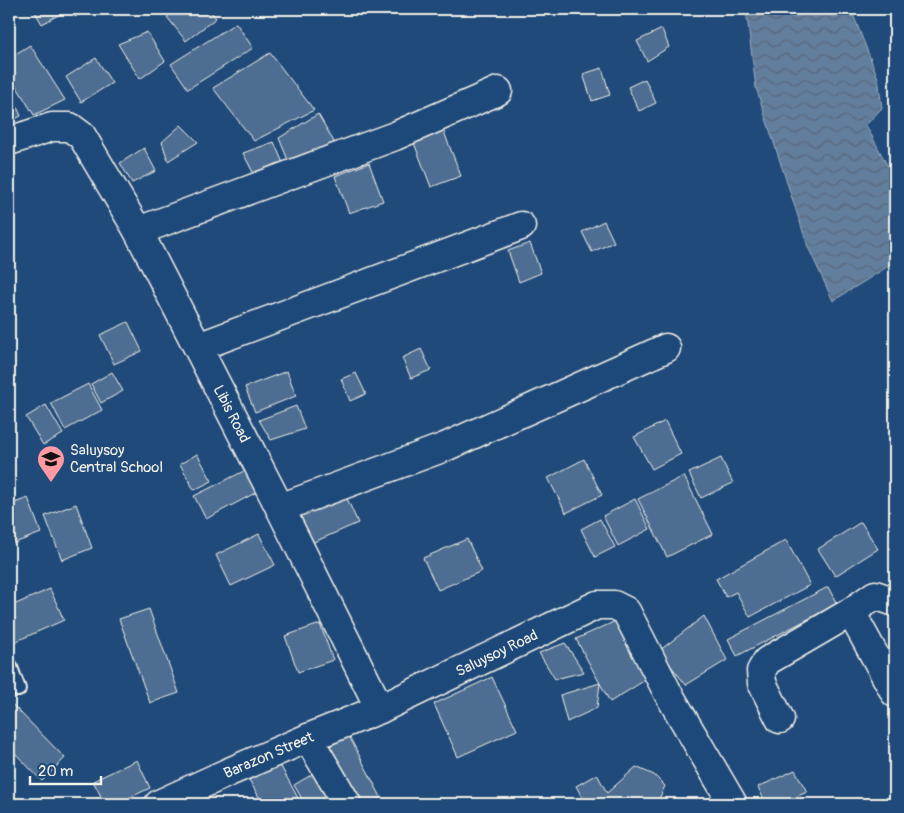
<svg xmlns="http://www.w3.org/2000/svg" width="904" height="813" viewBox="0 0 904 813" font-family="Pangolin,sans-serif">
	<defs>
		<pattern id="water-waves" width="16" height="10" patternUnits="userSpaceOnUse" patternTransform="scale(1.25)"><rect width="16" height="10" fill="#627e9d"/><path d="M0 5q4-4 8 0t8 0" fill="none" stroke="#58687a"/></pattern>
	</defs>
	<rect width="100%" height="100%" fill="#1f4a7a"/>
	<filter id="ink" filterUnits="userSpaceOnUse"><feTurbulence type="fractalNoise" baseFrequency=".02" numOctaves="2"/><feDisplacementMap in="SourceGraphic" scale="10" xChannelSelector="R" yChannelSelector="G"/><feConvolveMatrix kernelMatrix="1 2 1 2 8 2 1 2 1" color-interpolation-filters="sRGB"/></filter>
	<g filter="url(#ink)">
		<path fill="url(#water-waves)" stroke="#9cacbb" d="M746,9H851L878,78L882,108L866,125L895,180V262L833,301L808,247L756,88Z"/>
		<g fill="#4d6e92" stroke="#f4f1e8">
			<path d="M33,9H60L62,13L42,24Z"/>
			<path d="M71,9H87L75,17Z"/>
			<path d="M177,9H209L216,18L186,41L167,17Z"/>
			<path d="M236,23L253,48L188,89L171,64Z"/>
			<path d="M662,29L669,47L647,61L637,41Z"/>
			<path d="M147,32L165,61L140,79L118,44Z"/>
			<path d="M30,45L65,100L34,115L9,74V58Z"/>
			<path d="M270,53L314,110L254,141L213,88Z"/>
			<path d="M96,58L112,83L81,102L66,77Z"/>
			<path d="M602,68L610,95L592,101L583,74Z"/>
			<path d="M645,79L656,103L639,111L628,87Z"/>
			<path d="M10,91L21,116L9,122V92Z"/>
			<path d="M318,114L341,154L292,170L279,138Z"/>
			<path d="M439,119L461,176L431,187L409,130Z"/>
			<path d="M181,125L198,142L168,161L162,142Z"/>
			<path d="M274,142L286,170L258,182L243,153Z"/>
			<path d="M144,148L156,171L132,183L120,163Z"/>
			<path d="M369,163L383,201L349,213L335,176Z"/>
			<path d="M604,221L614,242L592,252L582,232Z"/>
			<path d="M530,243L541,273L519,282L508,251Z"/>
			<path d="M128,322L142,351L114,364L100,335Z"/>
			<path d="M421,349L431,370L411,378L402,358Z"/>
			<path d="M287,371L296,396L255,412L245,387Z"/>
			<path d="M112,372L123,391L101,403L91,384Z"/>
			<path d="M356,373L366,394L350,401L341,379Z"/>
			<path d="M88,384L102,410L65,430L51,403Z"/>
			<path d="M46,405L63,434L43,445L26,417Z"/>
			<path d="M296,406L305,429L271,440L259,420Z"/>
			<path d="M665,421L681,454L652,469L634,437Z"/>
			<path d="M197,454L212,481L194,490L180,464Z"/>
			<path d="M721,458L733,483L701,498L689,473Z"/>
			<path d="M584,459L602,495L566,513L548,478Z"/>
			<path d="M246,470L257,492L206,519L194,496Z"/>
			<path d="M684,476L713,534L667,557L638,499Z"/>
			<path d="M345,494L358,523L307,545L295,516Z"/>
			<path d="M28,498L41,533L9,545V505Z"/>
			<path d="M635,499L650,529L618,546L603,516Z"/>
			<path d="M76,504L92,548L62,560L45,516Z"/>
			<path d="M600,519L615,547L595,557L581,529Z"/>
			<path d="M861,522L878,549L835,576L818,549Z"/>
			<path d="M259,534L275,565L231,586L216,555Z"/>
			<path d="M467,539L482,571L438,590L423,558Z"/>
			<path d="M786,540L810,585L750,617L736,592L726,597L716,579Z"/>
			<path d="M828,587L837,604L737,656L728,639Z"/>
			<path d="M50,589L64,620L10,644L9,641V607Z"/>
			<path d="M149,609L179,693L150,703L119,619Z"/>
			<path d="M704,616L727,660L686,685L659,651Z"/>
			<path d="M616,621L650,677L610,702L576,639Z"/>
			<path d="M320,624L333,660L298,672L285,636Z"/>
			<path d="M565,643L584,672L555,679L539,653Z"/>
			<path d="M492,677L517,730L458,757L434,704Z"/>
			<path d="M600,683L597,708L567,722L560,695Z"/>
			<path d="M9,701L65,758L42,781L9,747Z"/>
			<path d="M349,736L381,797L367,804H353L324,749Z"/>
			<path d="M137,760L150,788L116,804H105L93,781Z"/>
			<path d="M278,761L298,798L288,804H263L248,778Z"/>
			<path d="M636,767L654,775L665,786L657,804H586L576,786L597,774L607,793Z"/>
			<path d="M323,768L343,804H305L294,785Z"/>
			<path d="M795,770L807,792L779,804H766L758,787Z"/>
		</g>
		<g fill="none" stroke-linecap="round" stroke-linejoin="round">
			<g stroke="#f4f1e8" stroke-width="18">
				<path id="service" d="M9,665L18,689"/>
			</g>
			<g stroke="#f4f1e8" stroke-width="31">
				<g id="minor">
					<path id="s1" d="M9,141L52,127H70L82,136L138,231L280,508L380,709"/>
					<path d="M138,231L395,136L498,91"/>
					<path d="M198,347L521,226"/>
					<path d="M280,508L445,447L666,348"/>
					<path d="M851,612L895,693"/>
					<path d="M780,719L762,683L761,671L767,661L851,612L875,595L895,602"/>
					<path d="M308,738L347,804"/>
					<path id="s2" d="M159,804L229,772L308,738L380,709L597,605H614L626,611L668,693L733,804"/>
				</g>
			</g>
			<use href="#service" stroke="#1f4a7a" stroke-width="14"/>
			<use href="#minor" stroke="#1f4a7a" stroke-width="28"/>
		</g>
	</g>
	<defs>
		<g id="school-pin" transform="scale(1.4375)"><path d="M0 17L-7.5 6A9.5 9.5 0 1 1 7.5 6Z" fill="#ff9aa2" stroke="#1f4a7a"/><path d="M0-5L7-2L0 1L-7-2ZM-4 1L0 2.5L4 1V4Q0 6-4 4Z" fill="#111"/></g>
	</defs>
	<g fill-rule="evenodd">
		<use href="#school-pin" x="51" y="459"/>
	</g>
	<g text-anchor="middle" stroke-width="5" stroke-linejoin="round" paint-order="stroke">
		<g font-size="15" fill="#f4f1e8" stroke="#1f4a7a">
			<text dy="5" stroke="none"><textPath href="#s1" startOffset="394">Libis Road</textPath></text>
			<text dy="5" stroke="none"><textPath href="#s2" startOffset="370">Saluysoy Road</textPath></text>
			<text dy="5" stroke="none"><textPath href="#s2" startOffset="120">Barazon Street</textPath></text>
		</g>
		<g font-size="15" fill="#f4f1e8" stroke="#1f4a7a" text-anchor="start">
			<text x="70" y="455">Saluysoy<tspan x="70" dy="17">Central School</tspan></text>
		</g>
	</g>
	<rect width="904" height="813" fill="none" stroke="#1f4a7a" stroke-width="30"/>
	<rect x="15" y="15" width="874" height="783" fill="none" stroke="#f4f1e8" stroke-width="2" filter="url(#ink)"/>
	<path d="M30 776v8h71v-8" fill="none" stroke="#f4f1e8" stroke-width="2.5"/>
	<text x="38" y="776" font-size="15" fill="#f4f1e8" stroke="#1f4a7a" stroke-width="4" paint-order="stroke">20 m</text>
</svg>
